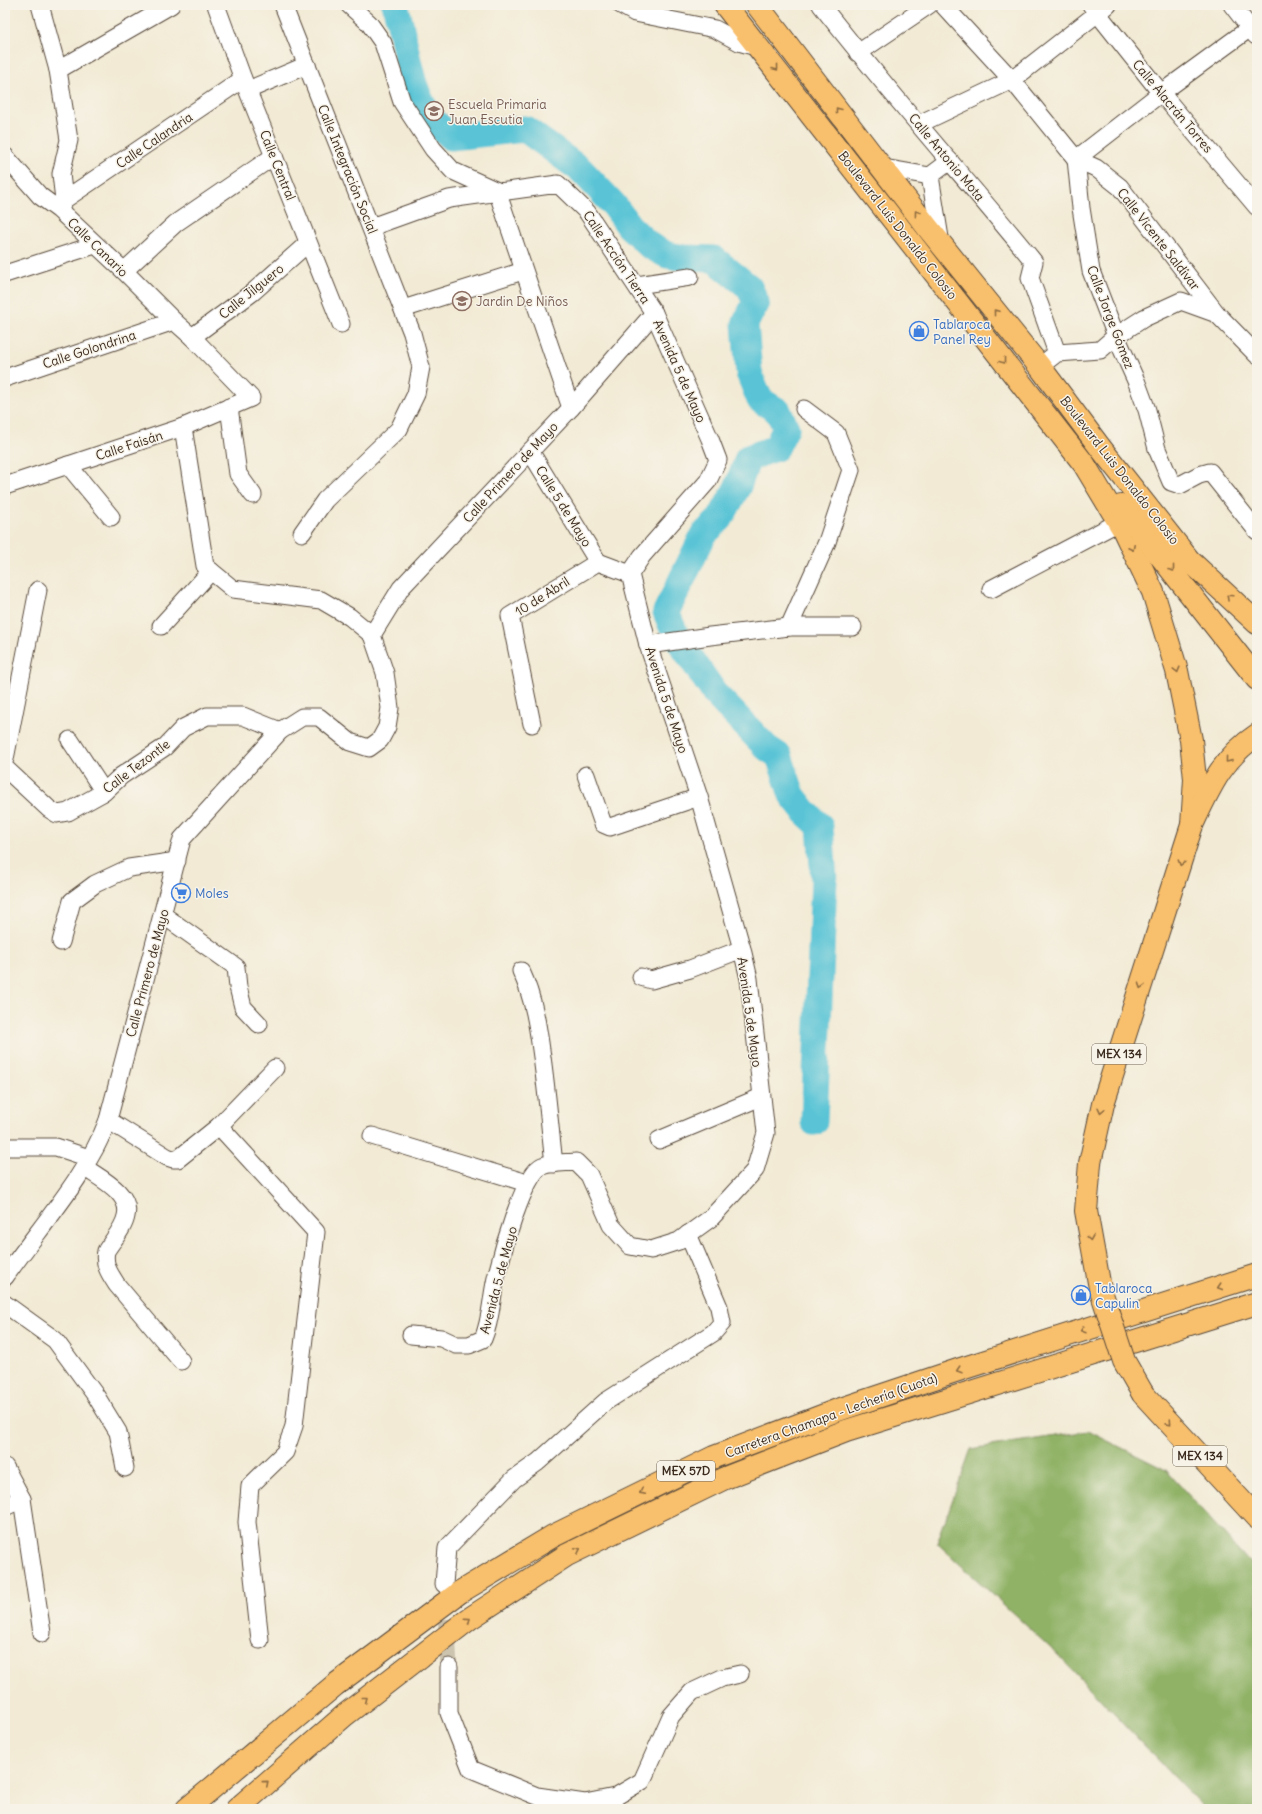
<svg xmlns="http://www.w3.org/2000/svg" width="1262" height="1814" viewBox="0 0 1262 1814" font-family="Delius,sans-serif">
	<rect width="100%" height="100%" fill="#f7f3e8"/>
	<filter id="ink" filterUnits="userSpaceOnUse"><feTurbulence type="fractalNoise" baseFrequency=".025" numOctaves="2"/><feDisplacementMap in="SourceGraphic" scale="8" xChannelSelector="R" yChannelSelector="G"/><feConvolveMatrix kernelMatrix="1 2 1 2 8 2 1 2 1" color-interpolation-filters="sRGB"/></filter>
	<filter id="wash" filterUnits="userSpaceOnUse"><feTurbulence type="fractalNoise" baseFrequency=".012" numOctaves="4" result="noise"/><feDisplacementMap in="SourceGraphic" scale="16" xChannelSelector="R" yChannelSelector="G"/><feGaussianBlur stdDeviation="0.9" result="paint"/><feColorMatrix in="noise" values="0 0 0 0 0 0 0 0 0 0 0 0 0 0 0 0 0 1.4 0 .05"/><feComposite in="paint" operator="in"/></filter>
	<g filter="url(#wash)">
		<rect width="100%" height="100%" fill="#f2ead4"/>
		<path fill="#90b266" stroke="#666e42" d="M1088,1431L1166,1470L1257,1571V1809H1205L1057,1654L937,1543L971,1449Z"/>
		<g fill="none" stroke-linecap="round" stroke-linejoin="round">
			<path stroke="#5ac4d6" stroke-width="27" d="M395,5C407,42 407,86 431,118C437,125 445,131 451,137L525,129L581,170L614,205L629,226L650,246L667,255L684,258L714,259L749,287L756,302L745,324L749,373L760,400L778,411L786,428L776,448L748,458L738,486L720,519L704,534L666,612L676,636L716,695L767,748L779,756L792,795L806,813L820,826L824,880L814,1122"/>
		</g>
	</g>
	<g filter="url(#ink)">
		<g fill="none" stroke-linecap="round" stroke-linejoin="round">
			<path stroke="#cdc4b0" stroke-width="17" stroke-dasharray="17 8" stroke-linecap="butt" d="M445,1594L449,1667"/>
			<g stroke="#564739" stroke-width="19">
				<g id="minor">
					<path d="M40,5L58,70L69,140L61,174L64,200L59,209"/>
					<path d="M216,5L243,79L341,324"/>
					<path d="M283,5L412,333L421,367L416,394L399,429L325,500L302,533"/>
					<path d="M349,5L369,23L383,43L402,102L433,149L453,171L497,191"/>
					<path d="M621,5L635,13L715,29L739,42L760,48"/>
					<path d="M821,5C889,93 964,176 1034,262L1030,278L1057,353"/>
					<path d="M943,5L1012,80L1076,159L1096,168L1120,187L1217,314L1257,355"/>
					<path d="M1091,5L1161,93L1257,207"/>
					<path d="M1232,5L1256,36"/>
					<path d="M858,53L929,5"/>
					<path d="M58,70L171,5"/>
					<path d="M248,90L307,65"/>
					<path d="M919,124L1012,80L1108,5"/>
					<path d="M5,156L40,196L59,210L124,271L174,321L192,337L251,398L183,427L5,486"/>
					<path d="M1076,159L1081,208L1091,271L1116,336L1137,383L1147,410L1157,449L1171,482L1180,485L1199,475L1210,472L1257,531"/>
					<path d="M1076,159L1161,93L1257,23"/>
					<path d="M884,168L930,176L950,161"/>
					<path d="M930,176L941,244"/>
					<path d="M497,191L571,408"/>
					<path d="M64,200L243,79"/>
					<path d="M371,227L449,199L558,184L587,212L654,313L710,439L718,460L708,481L642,556L630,574L648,645L699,797L742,949L749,979L766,1133L755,1170L711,1218L679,1241L651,1250L630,1246L611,1225L589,1175L576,1162C566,1163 552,1162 542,1166C524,1173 502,1253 497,1274C491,1296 492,1318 483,1339L469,1345H456L441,1338L411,1335"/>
					<path d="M124,271L176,223L274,156"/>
					<path d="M5,274L95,245"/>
					<path d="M637,285L690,277"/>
					<path d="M403,309L523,271"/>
					<path d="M192,337L253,292L308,243"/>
					<path d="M1048,360L1057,353L1100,350L1116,336L1144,318L1181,301L1217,314"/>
					<path d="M5,378L174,321"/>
					<path d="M229,407L238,474L253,495"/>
					<path d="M530,451L598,562"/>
					<path d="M68,465L111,517"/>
					<path d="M991,589L1119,522"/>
					<path d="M161,626L211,571"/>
					<path d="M789,627L827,542L851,470L836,433L804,409"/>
					<path d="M372,635L401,588L571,408L654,313"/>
					<path d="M648,645L710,636L789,627H853"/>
					<path d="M532,724L510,616L598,562L630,574"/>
					<path d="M70,740L104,792"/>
					<path d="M5,759L38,590"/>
					<path d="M5,768L49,809L57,814L68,812L104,792L121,776L165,747L183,728L207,716H243L280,731"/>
					<path d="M586,775L603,824L610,827L699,797"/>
					<path d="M163,915L236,967L238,987L243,1007L259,1024"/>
					<path d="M61,942L72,901L95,884L129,868L177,861"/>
					<path d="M521,971C534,999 538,1027 542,1057C547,1093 550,1128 554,1164"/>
					<path d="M641,977L651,980L690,969L742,949"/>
					<path d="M108,1120L167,1157L173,1159H178L219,1126L275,1068"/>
					<path d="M219,1126L316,1232L294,1426L285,1452L250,1486L247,1522L260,1640"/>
					<path d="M372,1136L527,1183"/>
					<path d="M659,1140L761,1097"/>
					<path d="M5,1147H56L89,1158"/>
					<path d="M84,1167C99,1178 132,1193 126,1216C124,1228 112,1241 106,1251C103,1265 110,1274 117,1285L181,1361"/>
					<path d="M5,1277C39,1228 87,1176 108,1120L182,839L280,731L302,717H319L350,742L369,748L380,740L387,727L390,708L385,673L372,635L350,617L321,600L233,589L205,566L183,427"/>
					<path d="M5,1304L55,1340L96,1396L118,1432L125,1468"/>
					<path d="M5,1467L22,1499L42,1633"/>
					<path d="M5,1507L22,1499"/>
					<path d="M444,1584L447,1548L514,1479L538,1462L605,1402L713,1333L722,1323L719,1307L688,1234"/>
					<path d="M449,1667V1713L471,1769L537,1796L585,1803L615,1797L642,1781L671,1716L692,1692L722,1678L740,1674"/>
				</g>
			</g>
			<g stroke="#564739" stroke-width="24">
				<g id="highway">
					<path d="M725,5L1084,464L1123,529L1153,592L1177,671L1191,740L1195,779L1192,825"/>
					<path d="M757,5L928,228L1040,367L1099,446L1189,560L1257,623"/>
					<path d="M1121,506L1257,679"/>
					<path d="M1100,1288L1086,1211L1090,1163L1103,1104L1192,825C1209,789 1222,758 1257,735"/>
					<path d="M1143,1394L1257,1518"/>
					<path d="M187,1809L335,1685L460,1592L553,1536L714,1457L835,1411L961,1369L1257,1275"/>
					<path d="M237,1809L345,1715L469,1619L567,1555L725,1478L846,1431L1257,1303"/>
				</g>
			</g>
			<use href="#minor" stroke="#fff" stroke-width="17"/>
			<use href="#highway" stroke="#f8bf6c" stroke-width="22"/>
			<g stroke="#564739" stroke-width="24" stroke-linecap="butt">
				<path id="highway-bridge" d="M1100,1288L1124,1361L1143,1394"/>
			</g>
			<use href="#highway-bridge" stroke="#f8bf6c" stroke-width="22"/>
		</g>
		<defs><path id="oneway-chevron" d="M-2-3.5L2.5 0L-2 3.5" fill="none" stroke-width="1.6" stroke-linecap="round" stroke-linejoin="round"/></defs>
		<g stroke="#906d41">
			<use href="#oneway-chevron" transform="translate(776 68) rotate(52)"/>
			<use href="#oneway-chevron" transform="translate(838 110) rotate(-128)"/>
			<use href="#oneway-chevron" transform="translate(917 213) rotate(-127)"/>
			<use href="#oneway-chevron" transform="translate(996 312) rotate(-129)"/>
			<use href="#oneway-chevron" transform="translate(1003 361) rotate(52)"/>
			<use href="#oneway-chevron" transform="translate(1132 548) rotate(64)"/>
			<use href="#oneway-chevron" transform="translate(1172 569) rotate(52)"/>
			<use href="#oneway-chevron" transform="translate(1229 597) rotate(-137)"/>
			<use href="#oneway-chevron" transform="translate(1177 670) rotate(75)"/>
			<use href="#oneway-chevron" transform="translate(1228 760) rotate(129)"/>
			<use href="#oneway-chevron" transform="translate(1181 863) rotate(107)"/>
			<use href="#oneway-chevron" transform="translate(1141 986) rotate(108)"/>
			<use href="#oneway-chevron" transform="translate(1101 1110) rotate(103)"/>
			<use href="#oneway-chevron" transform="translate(1090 1238) rotate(81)"/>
			<use href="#oneway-chevron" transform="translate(1220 1287) rotate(162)"/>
			<use href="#oneway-chevron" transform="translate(1083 1330) rotate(162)"/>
			<use href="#oneway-chevron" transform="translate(959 1370) rotate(162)"/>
			<use href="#oneway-chevron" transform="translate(1169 1423) rotate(48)"/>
			<use href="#oneway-chevron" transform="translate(642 1492) rotate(154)"/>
			<use href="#oneway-chevron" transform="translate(578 1550) rotate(-26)"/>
			<use href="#oneway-chevron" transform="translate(468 1620) rotate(-36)"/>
			<use href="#oneway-chevron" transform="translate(365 1699) rotate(-38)"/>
			<use href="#oneway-chevron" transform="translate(266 1783) rotate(-41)"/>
		</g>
	</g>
	<defs>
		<g id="school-ring" transform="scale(1)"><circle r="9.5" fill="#f7f3e8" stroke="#8d6e63" stroke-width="1.5"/><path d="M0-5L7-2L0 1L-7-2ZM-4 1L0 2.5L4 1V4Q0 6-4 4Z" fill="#8d6e63"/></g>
		<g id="shop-ring" transform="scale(1)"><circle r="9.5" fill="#f7f3e8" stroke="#3f7fe0" stroke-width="1.5"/><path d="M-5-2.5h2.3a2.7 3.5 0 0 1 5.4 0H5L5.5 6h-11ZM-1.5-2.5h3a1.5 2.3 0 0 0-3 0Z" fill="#3f7fe0"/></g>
		<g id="supermarket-ring" transform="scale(1)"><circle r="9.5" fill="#f7f3e8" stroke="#3f7fe0" stroke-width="1.5"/><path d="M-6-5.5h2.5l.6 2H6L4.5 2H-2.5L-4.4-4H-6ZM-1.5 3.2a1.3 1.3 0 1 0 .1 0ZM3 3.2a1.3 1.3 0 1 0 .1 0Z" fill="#3f7fe0"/></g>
	</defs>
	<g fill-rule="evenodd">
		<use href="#school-ring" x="434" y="111"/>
		<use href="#school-ring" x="462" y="301"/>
		<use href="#shop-ring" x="919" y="331"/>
		<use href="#supermarket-ring" x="181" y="893"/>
		<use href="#shop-ring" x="1081" y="1295"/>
	</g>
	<g text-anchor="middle" stroke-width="3" stroke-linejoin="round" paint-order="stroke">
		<g fill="#f7f3e8" stroke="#73665b" stroke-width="1">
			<rect x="1092" y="1044" width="54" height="20" rx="3"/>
			<rect x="1173" y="1446" width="54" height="20" rx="3"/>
			<rect x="657" y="1461" width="58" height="20" rx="3"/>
		</g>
		<g font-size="12" font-weight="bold" fill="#3b2a1e">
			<text x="1119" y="1058">MEX 134</text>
			<text x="1200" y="1460">MEX 134</text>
			<text x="686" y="1475">MEX 57D</text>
		</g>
		<g font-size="13" fill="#785e54" stroke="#f7f3e8" text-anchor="start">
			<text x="448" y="109">Escuela Primaria<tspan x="448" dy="15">Juan Escutia</tspan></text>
			<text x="476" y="306">Jardin De Niños</text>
		</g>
		<g font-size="13" fill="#3b2a1e" stroke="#f7f3e8">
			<text transform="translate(1173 106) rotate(50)" y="5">Calle Alacrán Torres</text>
			<text transform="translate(154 140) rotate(-34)" y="5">Calle Calandria</text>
			<text transform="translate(947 157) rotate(50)" y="5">Calle Antonio Mota</text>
			<text transform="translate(278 165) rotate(68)" y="5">Calle Central</text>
			<text transform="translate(348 169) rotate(68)" y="5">Calle Integración Social</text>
			<text transform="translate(898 225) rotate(52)" y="5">Boulevard Luis Donaldo Colosio</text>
			<text transform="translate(1159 239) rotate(52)" y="5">Calle Vicente Saldívar</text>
			<text transform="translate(98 247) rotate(44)" y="5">Calle Canario</text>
			<text transform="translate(617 257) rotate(56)" y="5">Calle Acción Tierra</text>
			<text transform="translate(251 291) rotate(-39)" y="5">Calle Jilguero</text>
			<text transform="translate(1111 317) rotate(69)" y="5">Calle Jorge Gómez</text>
			<text transform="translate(89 349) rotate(-18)" y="5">Calle Golondrina</text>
			<text transform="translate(680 371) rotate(66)" y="5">Avenida 5 de Mayo</text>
			<text transform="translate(129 445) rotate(-18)" y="5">Calle Faisán</text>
			<text transform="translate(1120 470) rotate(52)" y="5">Boulevard Luis Donaldo Colosio</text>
			<text transform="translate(510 472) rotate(-47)" y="5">Calle Primero de Mayo</text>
			<text transform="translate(564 506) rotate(58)" y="5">Calle 5 de Mayo</text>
			<text transform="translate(542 596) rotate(-32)" y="5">10 de Abril</text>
			<text transform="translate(667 700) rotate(72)" y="5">Avenida 5 de Mayo</text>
			<text transform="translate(136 766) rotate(-37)" y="5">Calle Tezontle</text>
			<text transform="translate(147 973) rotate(-75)" y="5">Calle Primero de Mayo</text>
			<text transform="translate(750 1012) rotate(82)" y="5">Avenida 5 de Mayo</text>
			<text transform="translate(498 1280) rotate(-75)" y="5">Avenida 5 de Mayo</text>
			<text transform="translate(831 1415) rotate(-20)" y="5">Carretera Chamapa - Lechería (Cuota)</text>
		</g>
		<g font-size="13" fill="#366cbe" stroke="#f7f3e8" text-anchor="start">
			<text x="933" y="329">Tablaroca<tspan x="933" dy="15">Panel Rey</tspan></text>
			<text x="195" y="898">Moles</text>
			<text x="1095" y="1293">Tablaroca<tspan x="1095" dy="15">Capulin</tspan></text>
		</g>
	</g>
	<rect width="1262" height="1814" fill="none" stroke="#f7f3e8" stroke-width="20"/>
</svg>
